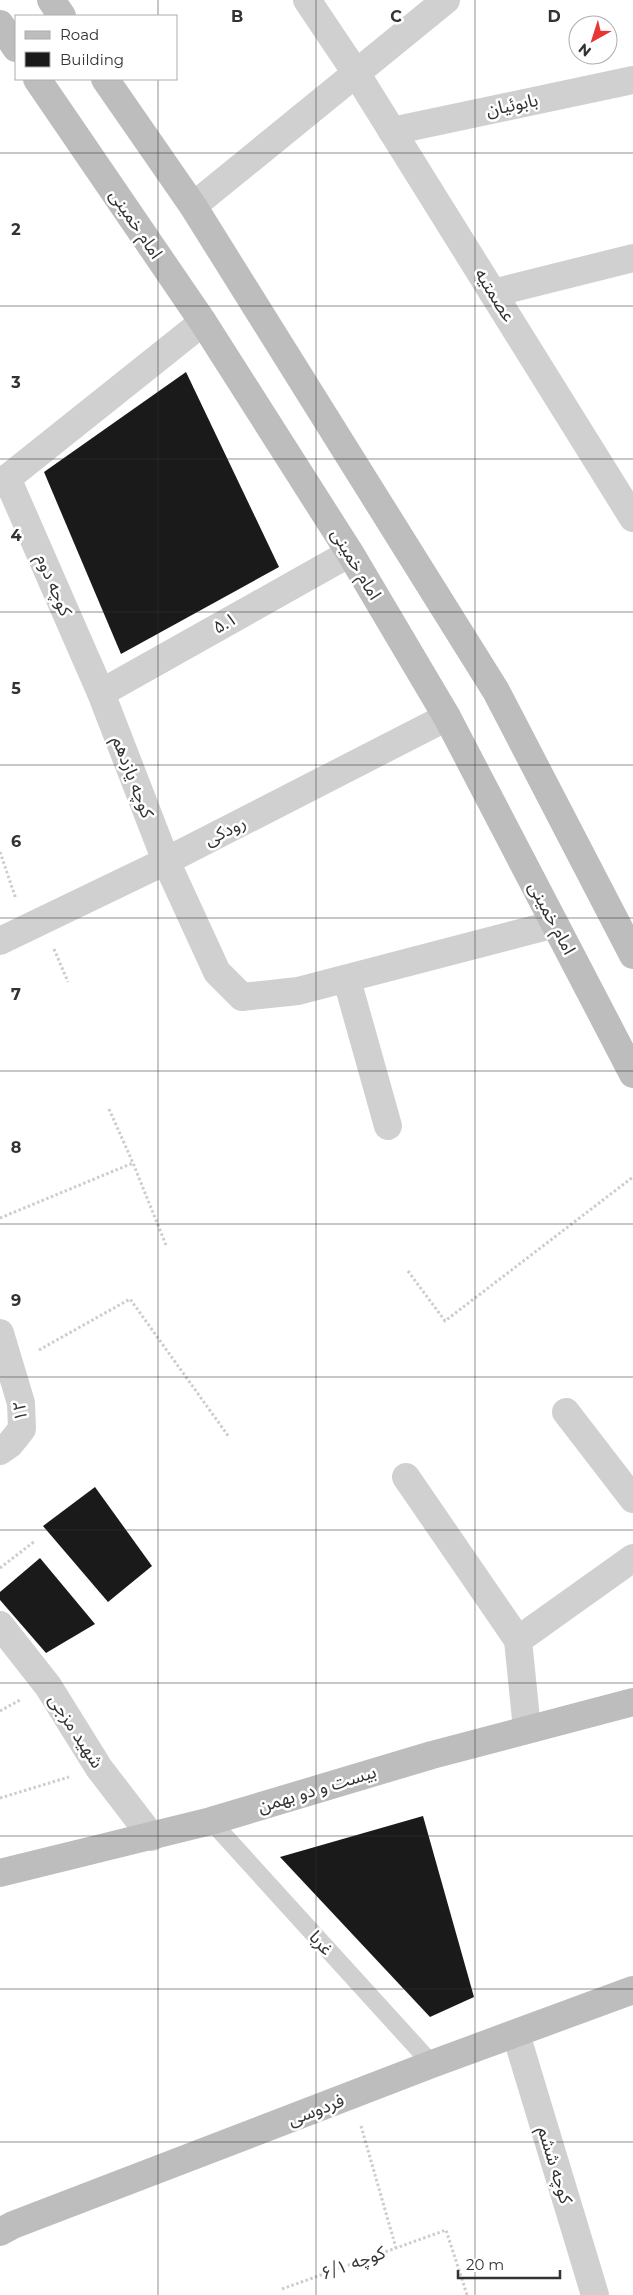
<svg xmlns="http://www.w3.org/2000/svg" width="633" height="2295" viewBox="0 0 633 2295" font-family="Montserrat,'Noto Sans Arabic',sans-serif">
	<rect width="100%" height="100%" fill="#fff"/>
	<g fill="#1a1a1a">
		<path d="M186,372L279,567L121,654L44,472Z"/>
		<path d="M95,1487L152,1566L108,1602L43,1526Z"/>
		<path d="M40,1558L95,1624L46,1653L0,1600V1592Z"/>
		<path d="M423,1816L474,1997L430,2017L280,1857Z"/>
	</g>
	<g fill="none" stroke-linecap="round" stroke-linejoin="round">
		<g stroke="#cdcdcd" stroke-width="3" stroke-dasharray="2.5 2.5" stroke-linecap="butt">
			<path d="M0,852L16,899"/>
			<path d="M54,949L68,982"/>
			<path d="M109,1109L133,1163L166,1245"/>
			<path d="M0,1218L133,1163"/>
			<path d="M408,1271L445,1321L633,1177"/>
			<path d="M39,1350L130,1299L229,1437"/>
			<path d="M0,1568L35,1541"/>
			<path d="M0,1711L20,1700"/>
			<path d="M0,1798L69,1777"/>
			<path d="M361,2126L396,2248"/>
			<path d="M282,2289L446,2230L467,2295"/>
		</g>
		<path stroke="#d0d0d0" stroke-width="18" d="M211,1821L432,2064"/>
		<g stroke="#d0d0d0" stroke-width="28">
			<path d="M307,0L356,73L633,518"/>
			<path d="M392,131L633,80"/>
			<path d="M193,206L446,0"/>
			<path d="M493,293L633,258"/>
			<path d="M7,478L101,693L166,861L217,972L242,997L298,991L555,924"/>
			<path d="M0,484L203,322"/>
			<path d="M101,693L350,553"/>
			<path d="M0,941L166,861L447,717"/>
			<path d="M347,980L388,1126"/>
			<path d="M0,1333L21,1403L22,1429L10,1444L0,1451"/>
			<path d="M566,1412L633,1499"/>
			<path d="M406,1477L518,1640"/>
			<path d="M0,1625L48,1686L99,1768L152,1837"/>
			<path d="M527,1729L518,1640L633,1558"/>
			<path d="M516,2034L595,2295"/>
		</g>
		<g stroke="#bdbdbd" stroke-width="28">
			<path d="M51,0L62,16"/>
			<path d="M0,24L16,48"/>
			<path d="M37,79L203,322L350,553L447,717L633,1074"/>
			<path d="M105,79L193,206L496,691L633,955"/>
			<path d="M0,1873L211,1821L432,1755L633,1702"/>
			<path d="M0,2232L13,2225L432,2064L633,1990"/>
		</g>
	</g>
	<path fill="none" stroke="#333" stroke-width="1" stroke-opacity="0.55" d="M158,0V16M316,0V2295M475,0V2295M158,79V2295M0,153H633M0,306H633M0,459H633M0,612H633M0,765H633M0,918H633M0,1071H633M0,1224H633M0,1377H633M0,1530H633M0,1683H633M0,1836H633M0,1989H633M0,2142H633"/>
	<g text-anchor="middle" stroke-width="5" stroke-linejoin="round" paint-order="stroke">
		<g font-size="18" fill="#333" stroke="#fff">
			<text transform="translate(512 105) rotate(-12)" y="6">بابوئیان</text>
			<text transform="translate(136 224) rotate(56)" y="6">امام خمینی</text>
			<text transform="translate(495 295) rotate(58)" y="6">عصمتیه</text>
			<text transform="translate(356 564) rotate(59)" y="6">امام خمینی</text>
			<text transform="translate(54 585) rotate(67)" y="6">کوچه دوم</text>
			<text transform="translate(225 623) rotate(-29)" y="6">۵.۱</text>
			<text transform="translate(133 777) rotate(69)" y="6">کوچه یازدهم</text>
			<text transform="translate(225 831) rotate(-27)" y="6">رودکی</text>
			<text transform="translate(552 918) rotate(62)" y="6">امام خمینی</text>
			<text transform="translate(20 1411) rotate(-97)" y="6">۱۲</text>
			<text transform="translate(76 1731) rotate(57)" y="6">شهید مزجی</text>
			<text transform="translate(317 1789) rotate(-17)" y="6">بیست و دو بهمن</text>
			<text transform="translate(321 1943) rotate(48)" y="6">غربا</text>
			<text transform="translate(316 2110) rotate(-21)" y="6">فردوسی</text>
			<text transform="translate(555 2165) rotate(73)" y="6">کوچه ششم</text>
			<text transform="translate(353 2263) rotate(-20)" y="6">کوچه ۶/۱</text>
		</g>
	</g>
	<g font-size="16" text-anchor="middle" font-weight="bold" fill="#333" stroke="#fff" stroke-width="5" stroke-linejoin="round" paint-order="stroke">
		<text x="237" y="22">B</text>
		<text x="396" y="22">C</text>
		<text x="554" y="22">D</text>
		<text x="16" y="235">2</text>
		<text x="16" y="388">3</text>
		<text x="16" y="541">4</text>
		<text x="16" y="694">5</text>
		<text x="16" y="847">6</text>
		<text x="16" y="1000">7</text>
		<text x="16" y="1153">8</text>
		<text x="16" y="1306">9</text>
	</g>
	<rect x="15" y="15" width="162" height="65" fill="#ffffff" stroke="#adadad"/>
	<rect x="25" y="31" width="25" height="8" fill="#bdbdbd" stroke="#adadad"/>
	<text x="60" y="40" font-size="15" fill="#333333">Road</text>
	<rect x="25" y="52" width="25" height="15" fill="#1a1a1a" stroke="#adadad"/>
	<text x="60" y="65" font-size="15" fill="#333333">Building</text>
	<g transform="translate(593 40) rotate(219)"><circle r="24" fill="#ffffff" stroke="#adadad"/>
	<path d="M0-4L9 19L0 12L-9 19Z" fill="#e83637"/>
	<text y="-8" font-size="14" font-weight="bold" text-anchor="middle" fill="#333333">N</text>
	</g>
	<path d="M458 2270v8h102v-8" fill="none" stroke="#333333" stroke-width="2.5"/>
	<text x="466" y="2270" font-size="15" fill="#333333" stroke="#ffffff" stroke-width="4" paint-order="stroke">20 m</text>
</svg>
